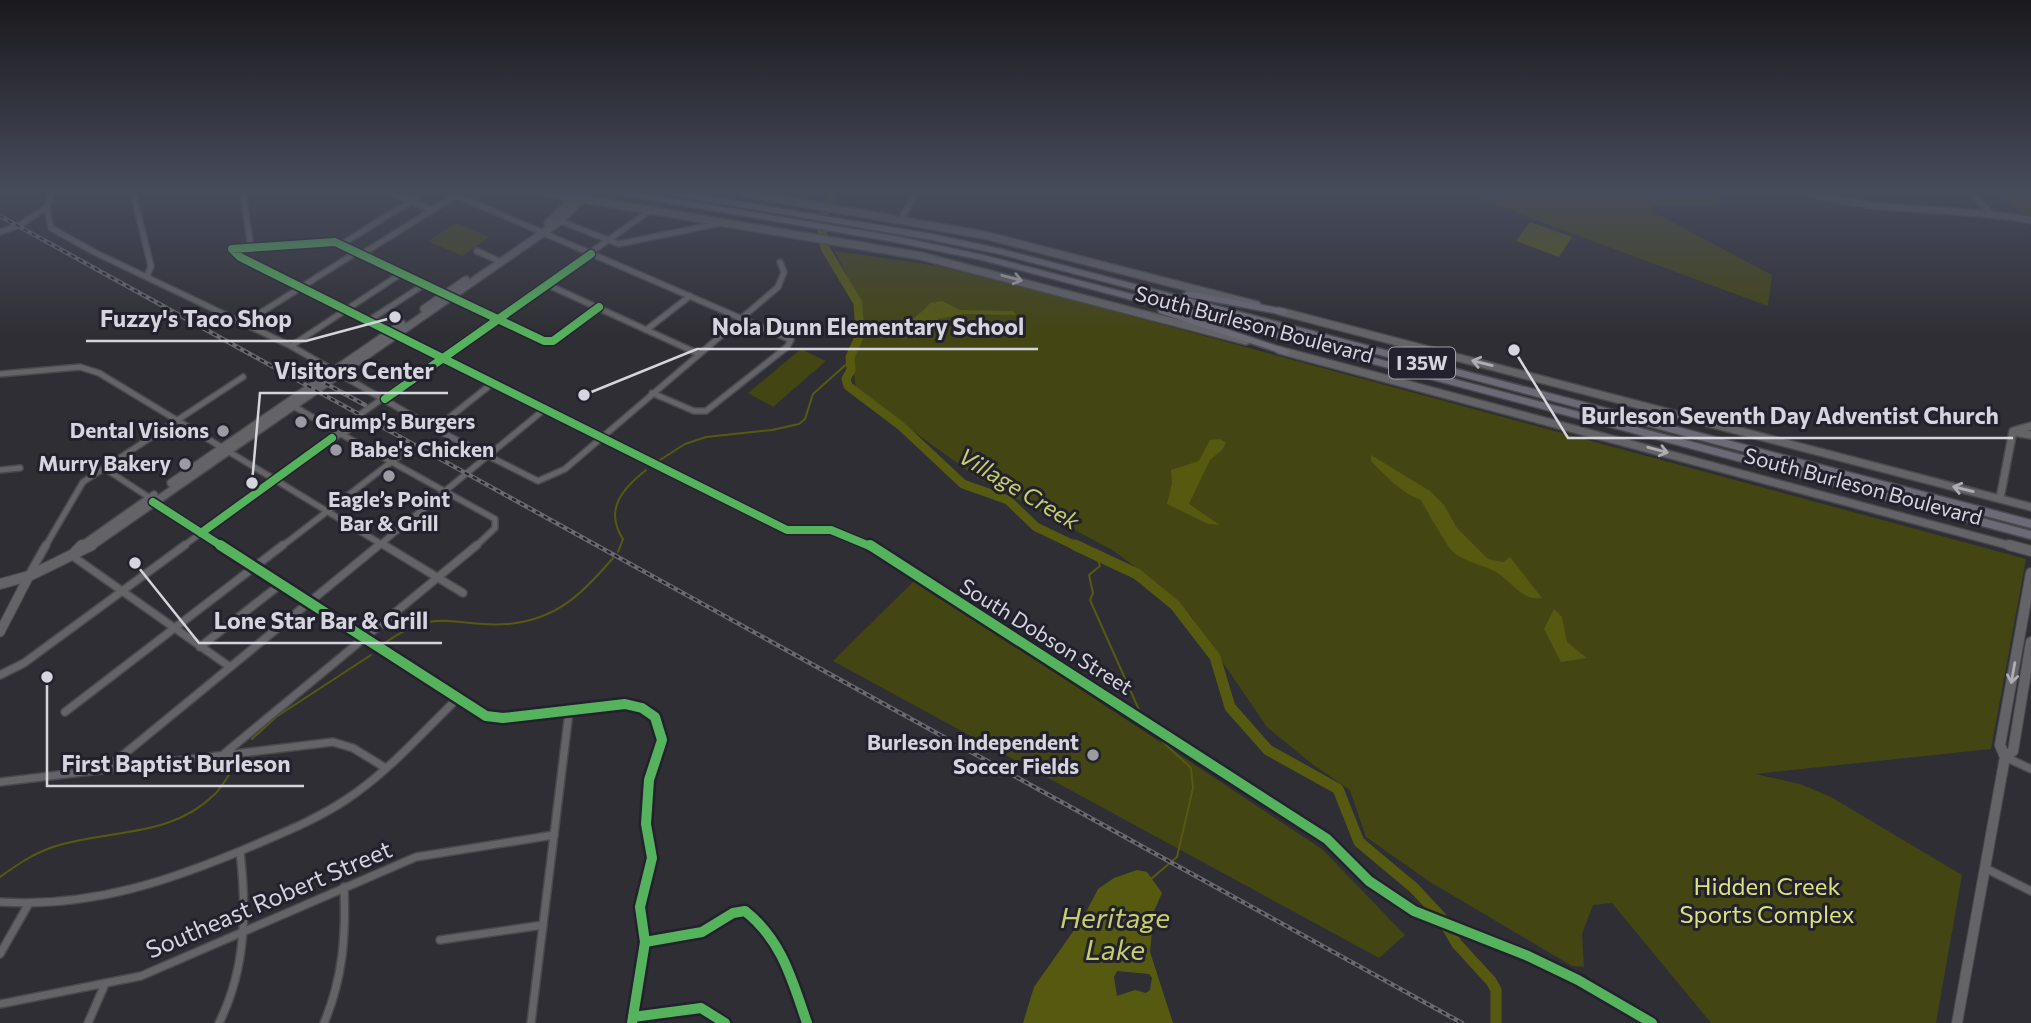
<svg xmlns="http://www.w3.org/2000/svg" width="2031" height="1023" viewBox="0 0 2031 1023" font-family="Commissioner,sans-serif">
	<rect width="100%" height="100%" fill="#2f2e34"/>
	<g fill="#434512">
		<path d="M1463,193H1725L1716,206L1654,205L1651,211L1772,275L1768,306Z"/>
		<path d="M1997,193H2031V217L2023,214Z"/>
		<path d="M456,223L489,237L462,256L428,241Z"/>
		<path d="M835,251L938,266L1068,299L2026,559L1991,749L1755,774L1800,784L1831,797L1962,875L1936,1023H1711L1612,903L1593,905L1582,934L1584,967L1572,966L1430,882L1366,837L1350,790L1312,764L1267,727L1191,616L1158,584L1114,551L976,477L856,389L852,356L862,337L861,304Z"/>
		<path d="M801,349L826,361L773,407L748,393Z"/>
		<path d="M915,580L1322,849L1405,935L1379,958L833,661Z"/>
	</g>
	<g fill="#565a10" fill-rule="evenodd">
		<path d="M1530,222L1572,237L1559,257L1516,241Z"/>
		<path d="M942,301L960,310L1013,311L1016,315L964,314L938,319L935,324C920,322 914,327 905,339L899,338L898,334C908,321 919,316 930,303Z"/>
		<path d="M1220,439L1226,443L1222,450L1210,460L1189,504L1220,525L1208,524L1167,504L1172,483L1171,470L1199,461L1210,440Z"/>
		<path d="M1371,455L1430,491L1444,505L1457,528L1488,559L1503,562L1510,557L1542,598C1521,602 1510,578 1492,570C1479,564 1462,561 1452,551C1449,549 1422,503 1421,500C1401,493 1386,476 1371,461Z"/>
		<path d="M1554,609L1562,617L1567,642L1587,658L1561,662L1544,629Z"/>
		<path d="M1137,870L1147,872L1162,893L1154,911L1150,952L1173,1023H1023L1034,987L1084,916L1098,889L1114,878ZM1117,971L1149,974L1152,978L1150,990L1146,993L1135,990L1117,996L1114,977Z"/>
	</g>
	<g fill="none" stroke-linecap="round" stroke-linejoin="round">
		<g stroke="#565a10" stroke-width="2">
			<path d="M660,460L685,444L706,437L772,430L799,424L805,419L813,394L850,361"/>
			<path d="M618,552L623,539C604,510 622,489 646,470"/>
			<path d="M1096,555L1100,566L1089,575L1093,593L1090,600L1140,712"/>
			<path d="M385,643C438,605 452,628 507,624C557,620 583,593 613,558"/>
			<path d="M1150,730L1191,768L1193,788L1177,857L1151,879"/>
			<path d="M252,739L276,717L371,655"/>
			<path d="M0,877C18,864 34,853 56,846C110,829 172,838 216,793C225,783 232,769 240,758"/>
		</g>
		<path stroke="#565a10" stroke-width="9" d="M832,193L821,223L825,248L858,303L860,335L850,357L851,370L846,379L848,386L901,426L963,484L1008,500L1036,527L1078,547"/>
		<path stroke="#565a10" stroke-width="11" d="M1075,545L1137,574L1175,605L1215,657L1230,707L1268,750L1338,789L1359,842L1414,888L1441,917L1457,944L1491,981L1496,990V1023"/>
		<g stroke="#4a494e" stroke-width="8">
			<g id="minor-far1">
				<path d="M51,193L47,209L51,228L96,253L291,346L435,429L538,481L565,469L778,287L784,272L780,262"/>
				<path d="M133,193L151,266L147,276"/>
				<path d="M243,193L251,248"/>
				<path d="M392,193L432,210"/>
				<path d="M451,193L791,340L787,347L706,411H694L652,393"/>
				<path d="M1971,193L1990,212"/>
				<path d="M901,219L916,193"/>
				<path d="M560,221L619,244L721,223"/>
				<path d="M0,232L20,225L47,207"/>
				<path d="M342,244L424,193"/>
				<path d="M477,251L501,262"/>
				<path d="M362,254L458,194"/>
				<path d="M546,284L699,354"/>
				<path d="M368,321L425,284"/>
				<path d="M243,324L357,252"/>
				<path d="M646,330L690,296"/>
				<path d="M389,332L240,257L232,249L335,242L544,341H553L599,307"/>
				<path d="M291,346L402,273"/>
				<path d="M0,374L80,367L99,373L386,547"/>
				<path d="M290,404L336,431"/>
				<path d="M352,420L651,210"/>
				<path d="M354,421L355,425L344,433H336L347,422Z"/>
				<path d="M435,429L494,382"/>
				<path d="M341,434L495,519V528L475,547"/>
				<path d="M104,468L225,547"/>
				<path d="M0,470L20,468"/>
				<path d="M275,480L340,434"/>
				<path d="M45,547L83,482L243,377"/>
				<path d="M182,547L201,533"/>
				<path d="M281,547L403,453"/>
				<path d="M377,547L546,408"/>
			</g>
		</g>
		<g stroke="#4a494e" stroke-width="10">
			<g id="minor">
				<path d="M222,545L480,713L503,718L625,704L642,708L655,717L662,740L649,780L646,824L652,858L640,907L645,942L632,1023"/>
				<path d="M384,545L463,593"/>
				<path d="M71,555L230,667"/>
				<path d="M29,575L46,545"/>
				<path d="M200,647L281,584"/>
				<path d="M0,675L24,663L185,545"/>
				<path d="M65,712L283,545"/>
				<path d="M225,753L477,545"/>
				<path d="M2005,757L2031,769"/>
				<path d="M106,769L379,545"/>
				<path d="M0,782L333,742L353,748L384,767"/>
				<path d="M1985,868L2031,891"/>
				<path d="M0,902C92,908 173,880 257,844C287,831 319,818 347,799C388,772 422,733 457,699"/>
				<path d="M440,940L543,925"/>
				<path d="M0,954L28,905"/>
				<path d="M0,1004L141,976L416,857L554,835"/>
				<path d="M633,1017L701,1008L725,1023"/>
				<path d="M88,1023L105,984"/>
				<path d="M219,1023C246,969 247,911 240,852"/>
				<path d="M324,1023C343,978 346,936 344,887"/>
				<path d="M531,1023L569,712"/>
			</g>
		</g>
		<g stroke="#4a494e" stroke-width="9">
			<g id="tertiary-far1">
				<path d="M1808,193C1881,213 1957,207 2031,220"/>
				<path d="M392,334L787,530H831L872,547"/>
			</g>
		</g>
		<g stroke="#4a494e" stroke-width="11">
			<g id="tertiary">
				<path d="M870,545L1327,839L1369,881L1414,911L1528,956L1578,980L1652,1023"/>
				<path d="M0,632L29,576"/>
			</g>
		</g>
		<g stroke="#4a494e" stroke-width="10">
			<g id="secondary-far1">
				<path d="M548,193L921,256L1246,341"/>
				<path d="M744,193L984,235L1257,305"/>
				<path d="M548,223L577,196"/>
				<path d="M424,309L466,280"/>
				<path d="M1279,311L2031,507"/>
				<path d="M1279,350L2015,547"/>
				<path d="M2013,432L2031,435"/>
				<path d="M171,483L402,324"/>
				<path d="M2000,498L2013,431L2031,426"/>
				<path d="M80,547L154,495"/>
				<path d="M90,547L560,221L588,193"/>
			</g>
		</g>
		<g stroke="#4a494e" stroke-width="12">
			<g id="secondary">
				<path d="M2009,545L2031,551"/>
				<path d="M75,552L82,545"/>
				<path d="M0,584L29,576L92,545"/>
				<path d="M2005,757L2013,751L2031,642"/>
				<path d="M1957,1023L2005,757L2000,745L2031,573"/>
			</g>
		</g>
		<g stroke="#4a494e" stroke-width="3">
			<g id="motorway">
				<path d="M619,193H639L895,236L983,255L2031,531V539L1167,309L1289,350L1291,352L1286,355L1159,313L1158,311L1162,308L982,260L895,242L623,195Z"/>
				<path d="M668,193H688L932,234L1001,249L2031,520V528L1000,254L932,240L672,195Z"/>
				<path d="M1187,291L1284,309L1288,312L1284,315L1184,296L1183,294Z"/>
			</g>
		</g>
		<use href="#minor-far1" stroke="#646468" stroke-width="5"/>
		<use href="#minor" stroke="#646468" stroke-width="7"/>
		<use href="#tertiary-far1" stroke="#646468" stroke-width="6"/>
		<use href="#tertiary" stroke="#646468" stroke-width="9"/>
		<use href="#secondary-far1" stroke="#646468" stroke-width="7"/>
		<use href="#secondary" stroke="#646468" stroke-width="10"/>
		<use href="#motorway" fill="#6c6a77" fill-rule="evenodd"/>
		<g stroke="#6a696e" stroke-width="4.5">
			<g id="rail">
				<path d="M0,216L1462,1023"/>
				<path d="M286,362L365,405"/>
			</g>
		</g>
		<use href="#rail" stroke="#23212d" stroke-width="2" stroke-dasharray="4.5" stroke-linecap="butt"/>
		<g stroke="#23212d" stroke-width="11">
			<g id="cycleway-far1">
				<path d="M599,307L553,341H544L335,242L232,249L240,257L787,530H831L872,547"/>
				<path d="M385,399L591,254"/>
				<path d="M153,502L223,547"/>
				<path d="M201,533L332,438"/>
			</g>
		</g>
		<g stroke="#23212d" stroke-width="15">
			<g id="cycleway">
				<path d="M220,545L486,716L503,718L625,704L642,708L655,717L662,740L649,780L646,824L652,858L640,907L645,942L632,1023"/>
				<path d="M870,545L1327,839L1369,881L1414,911L1528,956L1578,980L1652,1023"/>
				<path d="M645,942L702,932L733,913L745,911C782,940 792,980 807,1023"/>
				<path d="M633,1017L701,1008L725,1023"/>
			</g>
		</g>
		<use href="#cycleway-far1" stroke="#56b35d" stroke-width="8"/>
		<use href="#cycleway" stroke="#56b35d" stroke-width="10"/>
	</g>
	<defs><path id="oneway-shaft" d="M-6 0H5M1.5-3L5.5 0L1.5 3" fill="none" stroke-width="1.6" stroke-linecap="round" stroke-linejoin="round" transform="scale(1.75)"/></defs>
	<g stroke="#aeadb4">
		<use href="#oneway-shaft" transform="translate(1012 278) rotate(15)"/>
		<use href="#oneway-shaft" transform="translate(1482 363) rotate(-166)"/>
		<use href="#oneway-shaft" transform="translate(1658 450) rotate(15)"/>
		<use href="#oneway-shaft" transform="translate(1963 489) rotate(-166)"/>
		<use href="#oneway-shaft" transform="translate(2013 673) rotate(100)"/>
	</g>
	<linearGradient id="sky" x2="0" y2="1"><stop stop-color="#1a191d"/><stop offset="0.57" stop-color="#474c5c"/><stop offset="1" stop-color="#474c5c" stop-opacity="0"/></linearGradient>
	<rect width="2031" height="337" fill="url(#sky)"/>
	<g fill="#9c9ba2" stroke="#23212d" stroke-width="2.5">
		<circle cx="301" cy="422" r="7"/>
		<circle cx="223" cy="431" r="7"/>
		<circle cx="336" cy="450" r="7"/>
		<circle cx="185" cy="464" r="7"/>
		<circle cx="389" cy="476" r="7"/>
		<circle cx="1093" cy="755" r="7"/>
	</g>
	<g text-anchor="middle" stroke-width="6" stroke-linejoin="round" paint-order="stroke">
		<rect fill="#23212d" stroke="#a09fa8" stroke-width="2" x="1389" y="347.5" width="66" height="31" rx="5"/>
		<g font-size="19" font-weight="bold" fill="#d6d5dd">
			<text x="1422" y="370">I 35W</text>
		</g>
		<g font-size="21" fill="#d6d5dd" stroke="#23212d">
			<text transform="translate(1254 325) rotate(15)" y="7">South Burleson Boulevard</text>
			<text transform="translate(1863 487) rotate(15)" y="7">South Burleson Boulevard</text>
			<text transform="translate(1046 637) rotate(32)" y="7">South Dobson Street</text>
		</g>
		<g font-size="21" font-weight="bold" fill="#d6d5dd" stroke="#23212d" text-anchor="end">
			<text x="315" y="429" text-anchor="start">Grump's Burgers</text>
			<text x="209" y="438">Dental Visions</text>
			<text x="350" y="457" text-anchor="start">Babe's Chicken</text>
			<text x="171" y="471">Murry Bakery</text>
			<text x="389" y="507" text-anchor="middle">Eagle’s Point<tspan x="389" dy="24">Bar &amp; Grill</tspan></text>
			<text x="1079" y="750">Burleson Independent<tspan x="1079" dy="24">Soccer Fields</tspan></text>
		</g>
		<g font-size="23" font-style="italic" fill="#c7cf68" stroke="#23212d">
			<text transform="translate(1019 489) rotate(31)" y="8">Village Creek</text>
		</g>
		<g font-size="24" fill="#dbe37c" stroke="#23212d">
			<text x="1767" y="895">Hidden Creek<tspan x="1767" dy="28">Sports Complex</tspan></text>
		</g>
		<g font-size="24" fill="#d6d5dd" stroke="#23212d">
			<text transform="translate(269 900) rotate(-23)" y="8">Southeast Robert Street</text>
		</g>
		<g font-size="28" font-style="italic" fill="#c7cf68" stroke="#23212d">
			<text x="1115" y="928">Heritage<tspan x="1115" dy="32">Lake</tspan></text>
		</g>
	</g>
	<path fill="none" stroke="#d6d5dd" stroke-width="2.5" d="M395 317L306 341H86M584 395L697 349H1038M252 483L260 393H448M1514 350L1568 438H2013M135 563L199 643H442M47 677L47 786H304"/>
	<g fill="#d6d5dd" stroke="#23212d" stroke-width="2.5">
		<circle cx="395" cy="317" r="7"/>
		<circle cx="584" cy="395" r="7"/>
		<circle cx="252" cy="483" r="7"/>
		<circle cx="1514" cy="350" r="7"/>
		<circle cx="135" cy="563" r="7"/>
		<circle cx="47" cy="677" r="7"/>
	</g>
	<g font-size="23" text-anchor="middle" font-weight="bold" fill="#d6d5dd" stroke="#23212d" stroke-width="6" stroke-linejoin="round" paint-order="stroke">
		<text x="196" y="327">Fuzzy's Taco Shop</text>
		<text x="868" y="335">Nola Dunn Elementary School</text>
		<text x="354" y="379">Visitors Center</text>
		<text x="1790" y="424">Burleson Seventh Day Adventist Church</text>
		<text x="321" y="629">Lone Star Bar &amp; Grill</text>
		<text x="176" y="772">First Baptist Burleson</text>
	</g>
</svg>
